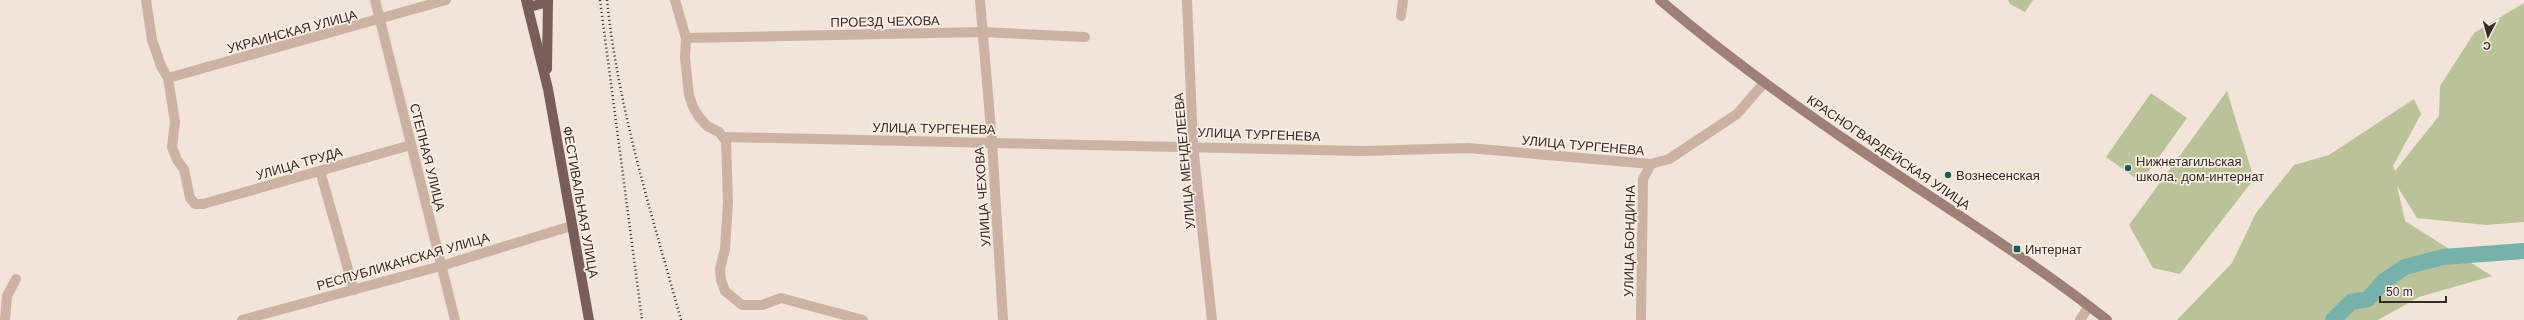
<svg xmlns="http://www.w3.org/2000/svg" width="2524" height="320" viewBox="0 0 2524 320" font-family="Helvetica,sans-serif">
	<rect width="100%" height="100%" fill="#f2e4d9"/>
	<g fill="#b9c299">
		<path d="M2008,0H2033L2025,12L2010,4Z"/>
		<path d="M2524,3V222L2486,225L2417,218L2397,186L2405,221L2492,276L2419,297L2378,320H2177L2232,263L2256,213L2294,165L2329,155L2414,99L2421,114L2393,166L2395,171L2439,116L2440,86L2474,33Z"/>
		<path d="M2227,91L2254,179L2180,274L2153,268L2129,225Z"/>
		<path d="M2151,93L2187,118L2141,182L2106,157Z"/>
	</g>
	<g fill="none" stroke-linecap="round" stroke-linejoin="round">
		<path stroke="#77b1ac" stroke-width="16" d="M2333,320L2351,302L2368,299L2384,281L2405,267L2443,257L2524,251"/>
		<g stroke="#cbb2a5" stroke-width="10">
			<path d="M146,0L152,40L161,66L168,78L175,122L172,147L177,160L184,169L190,198L195,204H203L411,145"/>
			<path d="M375,0L455,320"/>
			<path d="M675,0L686,38L685,58L689,95L693,107L699,117L707,126L719,132L726,141L728,202L725,249L720,269L721,280L725,291L742,305H762L781,298L863,320"/>
			<path d="M980,0L992,141L1003,320"/>
			<path d="M1187,0L1193,145L1212,320"/>
			<path d="M1401,16L1403,0"/>
			<path d="M686,38L982,32L1085,37"/>
			<path d="M168,78L446,0"/>
			<path d="M723,137L1362,151L1468,148L1651,164L1669,159L1737,114L1764,83"/>
			<path d="M320,171L354,290"/>
			<path d="M5,320L7,296L16,279"/>
			<path d="M1641,320L1643,179L1651,164"/>
			<path d="M2080,320L2089,306"/>
		</g>
		<path stroke="#cbb2a5" stroke-width="10" d="M242,320L441,266L571,226"/>
		<path stroke="#9f8076" stroke-width="10" d="M1660,0C1722,53 1788,101 1856,147C1940,204 2027,257 2107,320"/>
		<g stroke="#795e57" stroke-width="10">
			<path d="M526,0L548,89L589,320"/>
			<path d="M527,3L533,6L548,2"/>
			<path d="M547,69L548,0"/>
		</g>
		<g stroke="#362a26" stroke-width="2.5" stroke-dasharray="1 3" stroke-linecap="butt">
			<path d="M600,0L642,320"/>
			<path d="M607,0C618,109 652,215 681,320"/>
		</g>
	</g>
	<g fill="#1a5956" stroke="#faeee5" stroke-width="1.5">
		<circle cx="2128" cy="168" r="4"/>
		<circle cx="1948" cy="175" r="4"/>
		<rect x="2013" y="245" width="8" height="8" rx="2"/>
	</g>
	<g text-anchor="middle" stroke-width="3.5" stroke-linejoin="round" paint-order="stroke">
		<g font-size="13" fill="#362a26" stroke="#faeee5">
			<text transform="translate(885 21) rotate(-1)" y="5">ПРОЕЗД ЧЕХОВА</text>
			<text transform="translate(292 31) rotate(-15)" y="5">УКРАИНСКАЯ УЛИЦА</text>
			<text transform="translate(934 128) rotate(1)" y="5">УЛИЦА ТУРГЕНЕВА</text>
			<text transform="translate(1259 134) rotate(2)" y="5">УЛИЦА ТУРГЕНЕВА</text>
			<text transform="translate(1583 145) rotate(5)" y="5">УЛИЦА ТУРГЕНЕВА</text>
			<text transform="translate(1889 152) rotate(34)" y="5">КРАСНОГВАРДЕЙСКАЯ УЛИЦА</text>
			<text transform="translate(428 157) rotate(76)" y="5">СТЕПНАЯ УЛИЦА</text>
			<text transform="translate(1184 161) rotate(-95)" y="5">УЛИЦА МЕНДЕЛЕЕВА</text>
			<text transform="translate(299 163) rotate(-16)" y="5">УЛИЦА ТРУДА</text>
			<text transform="translate(982 197) rotate(-94)" y="5">УЛИЦА ЧЕХОВА</text>
			<text transform="translate(581 202) rotate(80)" y="5">ФЕСТИВАЛЬНАЯ УЛИЦА</text>
			<text transform="translate(1629 241) rotate(-89)" y="5">УЛИЦА БОНДИНА</text>
			<text transform="translate(403 261) rotate(-16)" y="5">РЕСПУБЛИКАНСКАЯ УЛИЦА</text>
		</g>
		<g font-size="13" fill="#362a26" stroke="#faeee5" text-anchor="start">
			<text x="2136" y="166">Нижнетагильская<tspan x="2136" dy="15">школа, дом-интернат</tspan></text>
			<text x="1956" y="180">Вознесенская</text>
			<text x="2025" y="254">Интернат</text>
		</g>
	</g>
	<g transform="translate(2488 36) rotate(186)" stroke="#faeee5" stroke-width="3" paint-order="stroke">
	<path d="M0-3L7 15L0 10L-7 15Z" fill="#362a26"/>
	<text y="-6" font-size="11" font-weight="bold" text-anchor="middle" fill="#362a26">С</text>
	</g>
	<path d="M2380 296v6h66v-6" fill="none" stroke="#362a26" stroke-width="2"/>
	<text x="2386" y="296" font-size="12" fill="#362a26" stroke="#faeee5" stroke-width="3" paint-order="stroke">50 m</text>
</svg>
